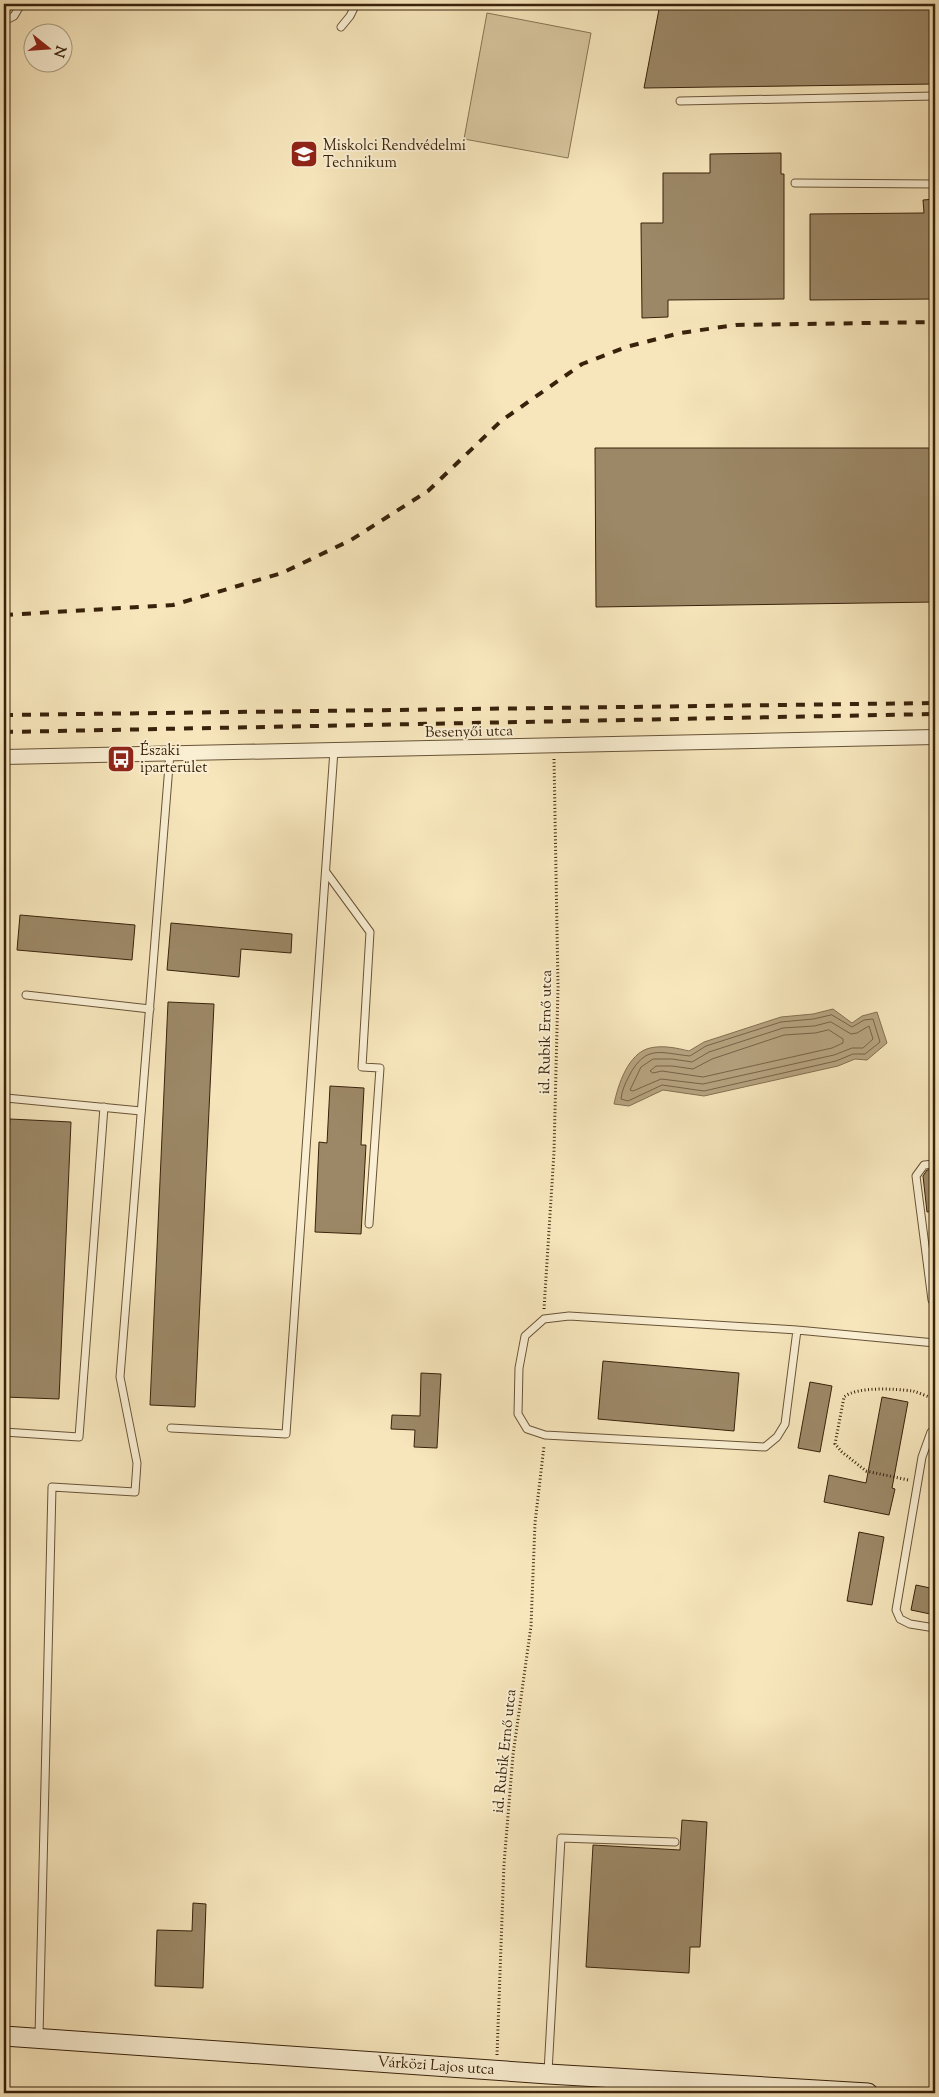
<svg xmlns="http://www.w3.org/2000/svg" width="939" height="2097" viewBox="0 0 939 2097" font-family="'Sorts Mill Goudy',serif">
	<rect width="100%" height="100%" fill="#f7e6bc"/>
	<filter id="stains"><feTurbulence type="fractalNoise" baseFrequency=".004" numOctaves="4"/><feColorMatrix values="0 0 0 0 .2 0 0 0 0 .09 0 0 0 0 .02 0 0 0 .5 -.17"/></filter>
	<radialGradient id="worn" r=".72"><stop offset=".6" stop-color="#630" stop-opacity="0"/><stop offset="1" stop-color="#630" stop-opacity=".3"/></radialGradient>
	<path fill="#d7c59e" stroke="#887454" d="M487,13L591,33L568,158L464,139Z"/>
	<path fill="#b6a380" stroke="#846f51" d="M833,1009L852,1023L862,1016L877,1012L887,1043L867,1060L855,1059L838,1066L704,1096L663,1090L629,1106L614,1104C618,1085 628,1053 650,1048C663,1045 677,1048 689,1051L704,1042L781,1017L813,1014Z"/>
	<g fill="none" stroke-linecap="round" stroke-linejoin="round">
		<g stroke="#786246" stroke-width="1">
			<path d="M832,1015L852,1027L864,1020L873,1019L880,1042L865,1054H853L836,1061L704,1091L662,1085L628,1101L621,1099C622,1090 625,1084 629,1076C646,1044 660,1053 690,1056L706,1046L781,1022L813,1019Z"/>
			<path d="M831,1022L851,1034L857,1033L869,1026L873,1039L863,1048H852L834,1055L703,1084L661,1079L633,1091L630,1090L641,1067L653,1059H672L692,1062L709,1052L783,1028L814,1026Z"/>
			<path d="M829,1030L843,1039V1043L832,1048L703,1077L662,1071L653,1073L650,1071L656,1066H672L693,1069L712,1059L784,1035L815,1033Z"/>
		</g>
	</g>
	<g fill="#9c8867" stroke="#39220b">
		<path d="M660,4H935V84L644,88Z"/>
		<path d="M781,153V174H784V299L668,300V317L642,318L641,223H663V173H710V154Z"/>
		<path d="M935,199V299L810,300V214L924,213L923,200Z"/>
		<path d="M595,448H935V602L596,607Z"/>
		<path d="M20,915L135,925L132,960L17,950Z"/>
		<path d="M171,923L292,934L291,953L241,949L239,977L167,970Z"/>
		<path d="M168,1002L214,1004L195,1407L150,1405Z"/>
		<path d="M330,1086L364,1088L361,1145H366L361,1234L315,1232L319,1142L327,1143Z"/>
		<path d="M10,1119L71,1122L59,1399L4,1397V1153L5,1135L9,1131Z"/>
		<path d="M935,1169V1211L927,1212L923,1176L927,1170Z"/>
		<path d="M603,1361L739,1373L734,1431L598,1419Z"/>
		<path d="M421,1373L441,1374L437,1448L414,1447L415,1430L391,1429L392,1415L420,1416Z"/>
		<path d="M810,1382L832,1386L820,1452L798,1448Z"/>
		<path d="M882,1397L908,1402L892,1488L895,1489L889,1515L824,1502L829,1475L866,1483Z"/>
		<path d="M859,1532L884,1537L872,1605L847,1601Z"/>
		<path d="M916,1585L935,1589V1615L911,1610Z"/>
		<path d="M682,1820L707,1822L700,1947H690L689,1973L586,1967L593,1845L680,1850Z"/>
		<path d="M193,1903L206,1904L203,1988L155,1986L157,1930L192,1931Z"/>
	</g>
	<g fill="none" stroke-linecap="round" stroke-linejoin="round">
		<g stroke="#685337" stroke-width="9">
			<g id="service">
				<path d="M4,21L14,16L21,4"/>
				<path d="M341,27L350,16L356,4"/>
				<path d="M680,101L935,96"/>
				<path d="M795,183L935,184"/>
				<path d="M326,872L370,932L362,1067L380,1068L369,1224"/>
				<path d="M26,995L150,1009"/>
				<path d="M4,1130L6,1098L141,1111"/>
				<path d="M935,1164L924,1165L916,1176L932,1300H935"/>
				<path d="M797,1330L785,1424L777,1437L765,1447L545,1435L527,1429L518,1414L519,1368L525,1336L544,1319L569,1316L797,1330L935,1343"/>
				<path d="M171,1428L286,1434L334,750"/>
				<path d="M935,1429L931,1432L922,1457L896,1610L900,1619L910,1624L935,1628"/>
				<path d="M4,1432L79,1437L104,1107"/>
				<path d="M39,2036L52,1487L135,1492L137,1463L120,1377L170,753"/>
				<path d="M548,2072L561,1838L675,1842"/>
				<path d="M609,2093L610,2079"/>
			</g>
		</g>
		<g stroke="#685337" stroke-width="16">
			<path id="minor" d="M4,757L935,737"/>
		</g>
		<g stroke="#39220b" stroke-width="21">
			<path id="secondary" d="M4,2036L548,2074L868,2093"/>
		</g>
		<g stroke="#39220b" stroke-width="3" stroke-dasharray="1 2.5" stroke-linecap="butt">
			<path d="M544,1309L554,1152L558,987L554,758"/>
			<path d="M908,1480L866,1471L842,1452L835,1444L844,1397C857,1386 896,1389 913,1391C920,1393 928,1397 935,1399"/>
			<path d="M497,2055L504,1864L513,1755L531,1626L535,1523L544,1446"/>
		</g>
		<use href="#service" stroke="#faefd3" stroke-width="7"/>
		<use href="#minor" stroke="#faefd3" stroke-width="14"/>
		<use href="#secondary" stroke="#faefd3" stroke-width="19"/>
		<g stroke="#39220b" stroke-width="4" stroke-dasharray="9 9" stroke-linecap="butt">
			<path d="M4,615L173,605L282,573L351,540L428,491L501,421L582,364L626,347L680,333L736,325L935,322"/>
			<path d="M4,715L935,703"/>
			<path d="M4,732L935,714"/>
		</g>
	</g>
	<defs>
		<g id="school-square" transform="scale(1.4375)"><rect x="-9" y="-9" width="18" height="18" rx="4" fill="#8f2418" stroke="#faefd3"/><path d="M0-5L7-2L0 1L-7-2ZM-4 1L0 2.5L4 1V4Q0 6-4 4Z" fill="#fff"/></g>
		<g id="bus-square" transform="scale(1.4375)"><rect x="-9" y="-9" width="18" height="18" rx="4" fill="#8f2418" stroke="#faefd3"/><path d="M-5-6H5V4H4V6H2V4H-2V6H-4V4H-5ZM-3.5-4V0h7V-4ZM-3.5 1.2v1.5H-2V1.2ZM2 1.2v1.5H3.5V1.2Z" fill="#fff"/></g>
	</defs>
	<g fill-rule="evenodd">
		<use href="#school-square" x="304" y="154"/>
		<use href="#bus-square" x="121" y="759"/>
	</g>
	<g text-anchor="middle" stroke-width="4" stroke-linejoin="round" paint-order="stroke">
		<g font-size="15" fill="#39220b" stroke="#faefd3" text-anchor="start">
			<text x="323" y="150">Miskolci Rendvédelmi<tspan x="323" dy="17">Technikum</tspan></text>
			<text x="140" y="755">Északi<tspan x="140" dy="17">iparterület</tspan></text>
		</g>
		<g font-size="15" fill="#39220b" stroke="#faefd3">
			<text transform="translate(469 731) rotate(-1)" y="5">Besenyői utca</text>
			<text transform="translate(545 1032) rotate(-89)" y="5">id. Rubik Ernő utca</text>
			<text transform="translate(504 1751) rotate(-84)" y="5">id. Rubik Ernő utca</text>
			<text transform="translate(436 2065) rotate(4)" y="5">Várközi Lajos utca</text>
		</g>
	</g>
	<rect width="939" height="2097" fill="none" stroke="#f7e6bc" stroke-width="20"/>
	<rect x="5" y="5" width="929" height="2087" fill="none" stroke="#39220b" stroke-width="2.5"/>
	<rect x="10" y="10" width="919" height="2077" fill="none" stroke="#39220b"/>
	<g transform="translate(48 48) rotate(107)"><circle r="24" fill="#faefd3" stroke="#ad9d83"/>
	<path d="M0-4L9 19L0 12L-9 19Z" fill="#8f2418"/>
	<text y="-8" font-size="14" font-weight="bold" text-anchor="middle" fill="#39220b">N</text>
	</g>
	<rect width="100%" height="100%" filter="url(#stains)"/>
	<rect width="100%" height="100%" fill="url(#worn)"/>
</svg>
